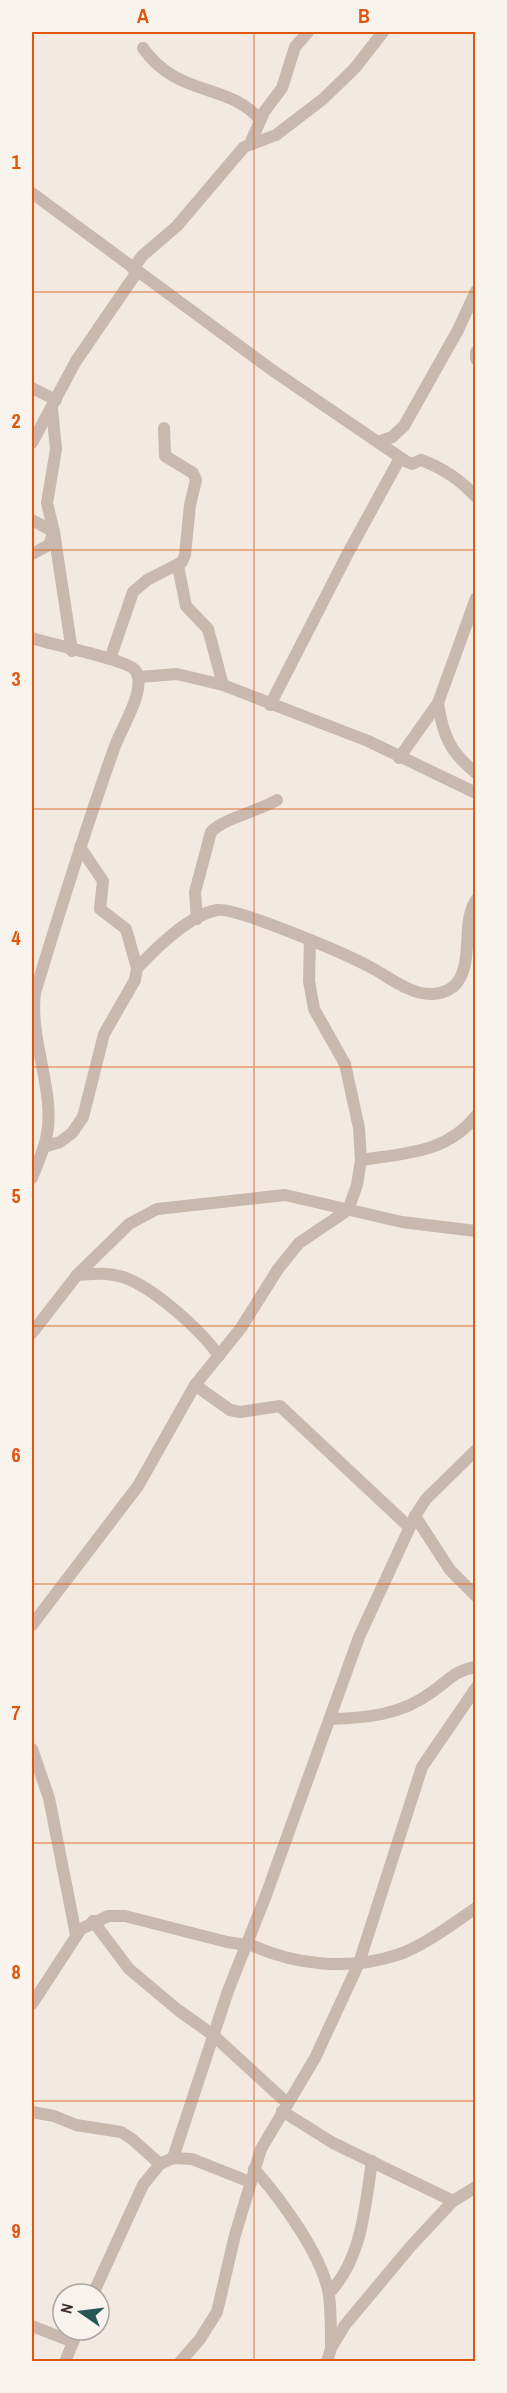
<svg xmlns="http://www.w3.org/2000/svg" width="507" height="2393" viewBox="0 0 507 2393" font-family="'Archivo Narrow',sans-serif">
	<rect width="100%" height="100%" fill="#f2e9e1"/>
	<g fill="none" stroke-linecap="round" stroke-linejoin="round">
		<g stroke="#c9b8ae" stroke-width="12">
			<path d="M143,48C178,98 229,82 260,120"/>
			<path d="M250,144L264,112L282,88L295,47L308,32"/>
			<path d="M32,193L272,370L407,462L412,464L421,460C443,468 460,479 476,497"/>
			<path d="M133,269L142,256L177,226L244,147L276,135L323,99L355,68L383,32"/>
			<path d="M476,352V359"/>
			<path d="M32,388L56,400"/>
			<path d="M378,442L392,437L404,426L458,330L476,291"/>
			<path d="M32,443L76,361L137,272"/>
			<path d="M32,520L54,532L72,651"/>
			<path d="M32,554L49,545L54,532L47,503L56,449L52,409"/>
			<path d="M178,566L186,606L208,629L223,685"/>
			<path d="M32,638C49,644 128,660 135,670C148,687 122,727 115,746C86,827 60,910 35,993C29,1042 57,1094 46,1139C43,1152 37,1165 32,1178"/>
			<path d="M110,659L133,592L147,580L182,562L185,555L190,505L196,480L193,473L165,456L164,428"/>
			<path d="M139,677L177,674L223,685L368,741L476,793"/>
			<path d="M438,703C443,736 450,752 476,773"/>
			<path d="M270,705L348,553L400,458"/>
			<path d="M399,758L438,703L476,598"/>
			<path d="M197,919L195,892L211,832C222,819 259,811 277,800"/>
			<path d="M137,968C156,948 189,915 217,910C237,907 348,955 370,967C388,976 410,995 432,994C439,994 447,991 453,987C476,966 460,924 476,900"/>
			<path d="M44,1147L60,1142L72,1133L83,1117L104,1034L135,980L137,968L126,929L100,909L103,881L80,847"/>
			<path d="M361,1160C405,1153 447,1153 476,1116"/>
			<path d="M77,1275C93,1274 107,1272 123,1277C153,1287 201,1330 219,1356"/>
			<path d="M32,1333L77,1275L129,1224L157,1209L285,1195L402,1222L476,1231"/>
			<path d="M195,1385L230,1410L240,1412L280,1406L409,1527"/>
			<path d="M415,1516L450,1570L476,1596"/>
			<path d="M32,1625L138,1486L195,1385L241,1328L278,1269L299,1243L348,1210L357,1185L361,1160L359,1128L345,1064L314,1009L309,981L310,940"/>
			<path d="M330,1719C367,1718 401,1715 432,1692C448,1681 455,1670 476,1667"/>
			<path d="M32,1749L49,1798L76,1935"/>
			<path d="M93,1921L129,1969L178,2010L213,2035L287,2103"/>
			<path d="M247,1943C295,1966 350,1971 400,1954C427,1944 452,1924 476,1908"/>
			<path d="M32,2004L81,1929L108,1916H125L227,1942L247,1945"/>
			<path d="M282,2111L333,2143L453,2201"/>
			<path d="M32,2112L54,2116L76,2125L121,2132L132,2139L160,2164"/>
			<path d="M173,2158L228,1991L265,1898L359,1637L415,1516L426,1499L476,1450"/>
			<path d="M254,2169C280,2198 323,2256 329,2295C331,2312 331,2329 331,2346"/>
			<path d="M329,2293C362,2259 365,2207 372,2161"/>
			<path d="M93,2294L143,2185L160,2164L173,2158L192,2159L250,2182"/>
			<path d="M32,2326L73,2342"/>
			<path d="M65,2362L78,2330"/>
			<path d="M180,2362L200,2339L217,2312L235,2235L261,2149L315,2058L359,1963L422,1767L476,1688"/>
			<path d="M327,2362L331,2348L345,2325L411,2246L453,2201L476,2187"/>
		</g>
	</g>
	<path fill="none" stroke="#df570e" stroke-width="1.5" stroke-opacity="0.55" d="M254,32V2362M32,292H476M32,550H476M32,809H476M32,1067H476M32,1326H476M32,1584H476M32,1843H476M32,2101H476"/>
	<rect width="507" height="2393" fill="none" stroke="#f9f3ee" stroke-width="66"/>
	<g transform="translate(81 2312) rotate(284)"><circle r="28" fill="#f9f3ee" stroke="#aca5a0" stroke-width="1.5"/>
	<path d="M0-4.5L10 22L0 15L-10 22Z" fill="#245756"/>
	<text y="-9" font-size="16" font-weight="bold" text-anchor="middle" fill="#392f2c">N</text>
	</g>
	<rect x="33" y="33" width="441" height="2327" fill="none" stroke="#df570e" stroke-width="2"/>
	<g font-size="20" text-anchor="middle" font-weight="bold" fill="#df570e">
		<text x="143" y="23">A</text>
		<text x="364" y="23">B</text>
		<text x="16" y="169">1</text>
		<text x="16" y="428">2</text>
		<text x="16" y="686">3</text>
		<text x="16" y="945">4</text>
		<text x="16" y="1203">5</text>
		<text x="16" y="1462">6</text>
		<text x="16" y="1720">7</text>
		<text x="16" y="1979">8</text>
		<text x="16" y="2238">9</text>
	</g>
</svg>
